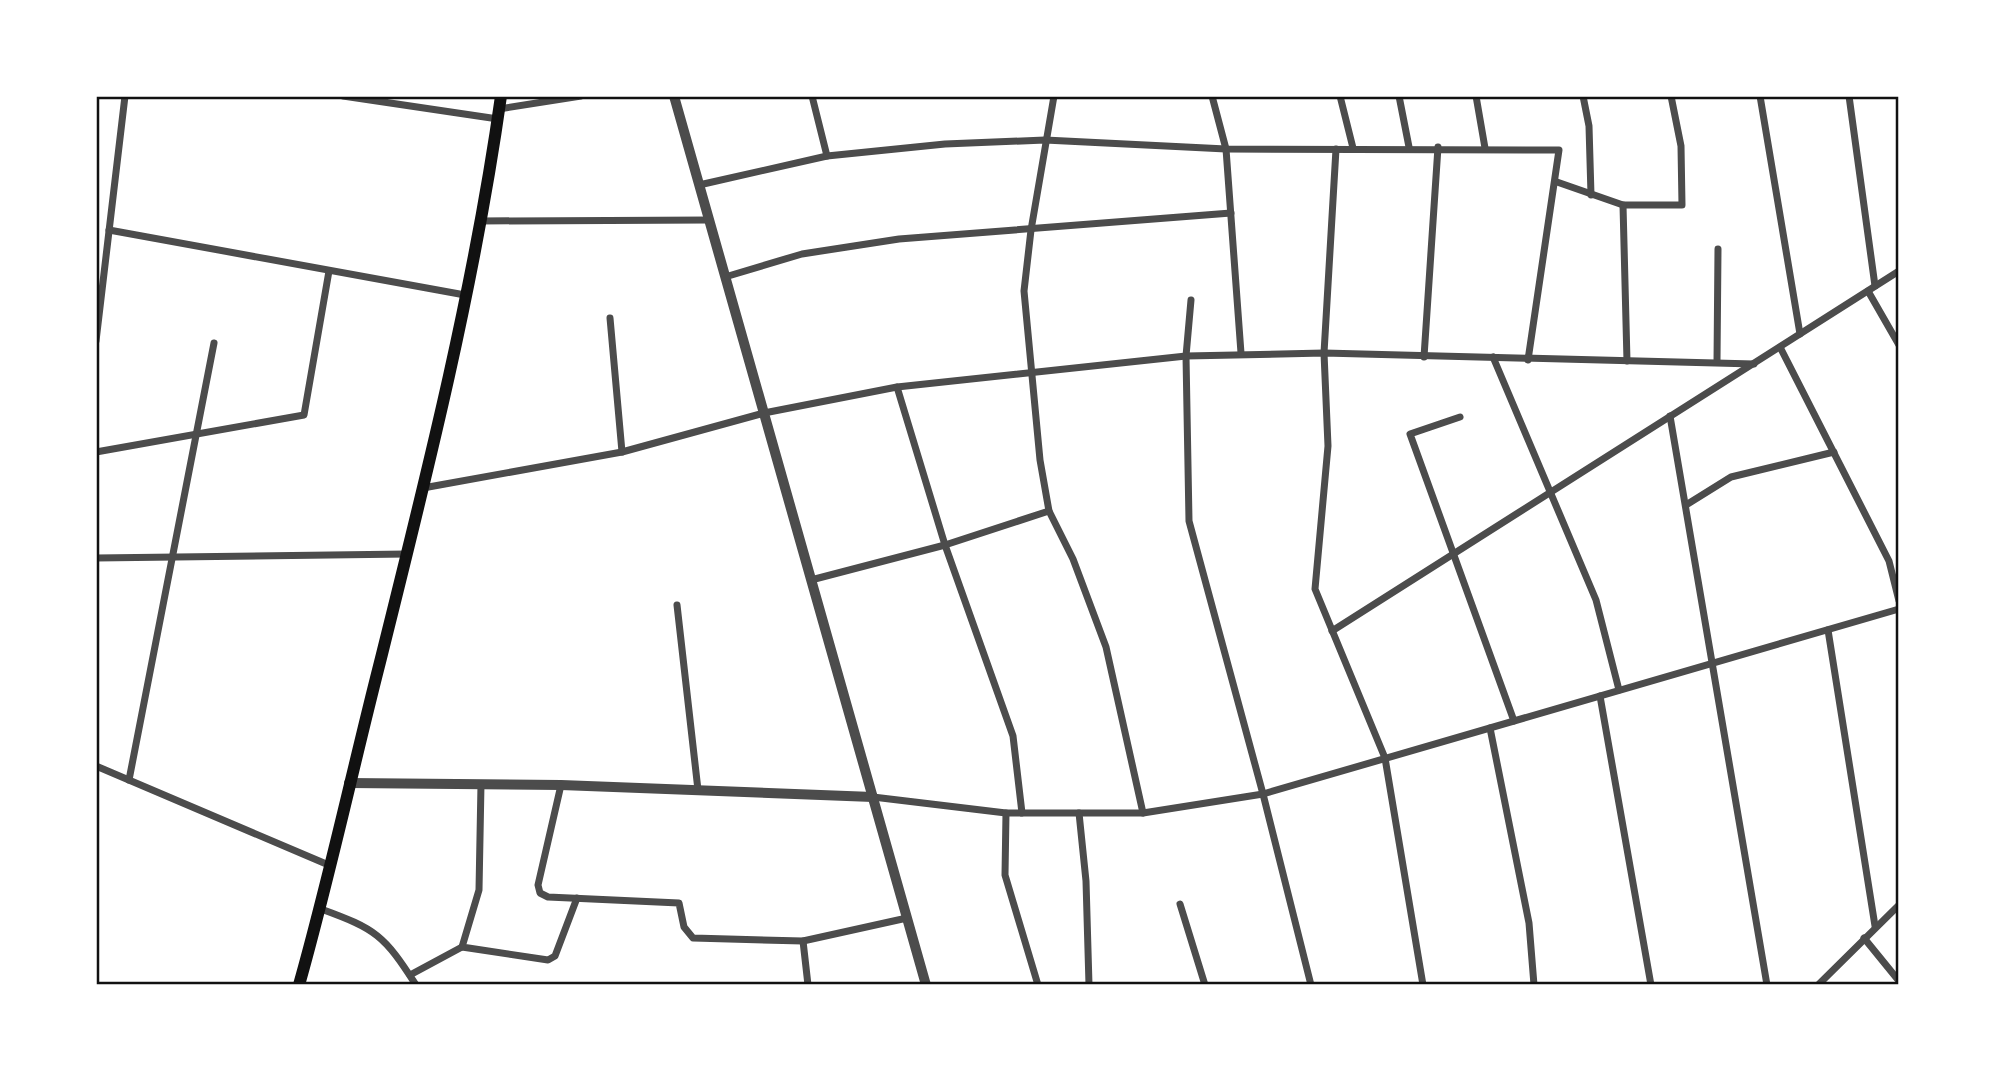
<svg xmlns="http://www.w3.org/2000/svg" width="1995" height="1081" viewBox="0 0 1995 1081" font-family="Helvetica,sans-serif">
	<rect width="100%" height="100%" fill="#fff"/>
	<g fill="none" stroke-linecap="round" stroke-linejoin="round">
		<g stroke="#4c4c4c" stroke-width="7">
			<path d="M343,96L498,119"/>
			<path d="M812,96L827,156"/>
			<path d="M1054,96L1031,230L1024,291L1040,460L1049,511L1073,559L1106,647L1143,813"/>
			<path d="M1212,96L1226,149L1241,353"/>
			<path d="M1340,96L1353,148"/>
			<path d="M1399,96L1409,147"/>
			<path d="M1476,96L1485,148"/>
			<path d="M1583,96L1589,126L1591,195"/>
			<path d="M1760,96L1800,334"/>
			<path d="M1849,96L1875,286"/>
			<path d="M499,109L581,96"/>
			<path d="M1336,149L1324,353L1328,446L1315,589L1385,758L1423,985"/>
			<path d="M1557,182L1623,205H1682L1681,146L1671,96"/>
			<path d="M699,185L827,156L945,144L1045,140L1226,149L1559,150L1528,360"/>
			<path d="M1623,205L1627,361"/>
			<path d="M480,221L709,220"/>
			<path d="M109,230L465,295"/>
			<path d="M725,277L802,254L899,239L1231,213"/>
			<path d="M1868,291L1899,345"/>
			<path d="M1191,300L1186,356L1189,521L1263,794L1311,985"/>
			<path d="M610,318L622,452"/>
			<path d="M96,341L125,96"/>
			<path d="M1780,347L1889,561L1899,601"/>
			<path d="M1424,357L1438,147"/>
			<path d="M1493,357L1596,600L1619,690"/>
			<path d="M1717,362L1718,249"/>
			<path d="M897,387L945,545L1013,736L1022,813"/>
			<path d="M1670,416L1767,985"/>
			<path d="M1460,417L1410,434L1514,721"/>
			<path d="M96,452L304,415L329,271"/>
			<path d="M423,488L622,452L764,413L897,387L1186,356L1324,353L1754,364"/>
			<path d="M1686,505L1731,477L1834,452"/>
			<path d="M96,558L407,554"/>
			<path d="M811,580L945,545L1049,511"/>
			<path d="M677,605L698,790"/>
			<path d="M1828,630L1875,926"/>
			<path d="M1332,631L1899,271"/>
			<path d="M1600,696L1651,985"/>
			<path d="M1490,728L1529,923L1534,985"/>
			<path d="M96,766L331,866"/>
			<path d="M129,780L214,343"/>
			<path d="M481,784L479,890L462,947L548,960L555,956L577,898"/>
			<path d="M561,785L538,885L540,893L548,897L679,903L684,927L693,938L803,941L907,918"/>
			<path d="M873,797L1006,813H1143L1263,794L1899,609"/>
			<path d="M1006,813L1005,875L1038,985"/>
			<path d="M1079,813L1086,881L1089,985"/>
			<path d="M1180,904L1205,985"/>
			<path d="M321,909C376,929 384,935 416,985"/>
			<path d="M1864,938L1899,981"/>
			<path d="M803,941L808,985"/>
			<path d="M410,975L462,947"/>
			<path d="M1818,985L1899,905"/>
		</g>
		<g stroke="#4c4c4c" stroke-width="10">
			<path d="M674,96L926,985"/>
			<path d="M349,783L561,785L873,797"/>
		</g>
		<path stroke="#111" stroke-width="12" d="M299,985C329,879 352,772 379,666C426,478 474,288 501,96"/>
	</g>
	<rect width="1995" height="1081" fill="none" stroke="#ffffff" stroke-width="196"/>
	<rect x="98" y="98" width="1799" height="885" fill="none" stroke="#111" stroke-width="2.5"/>
</svg>
